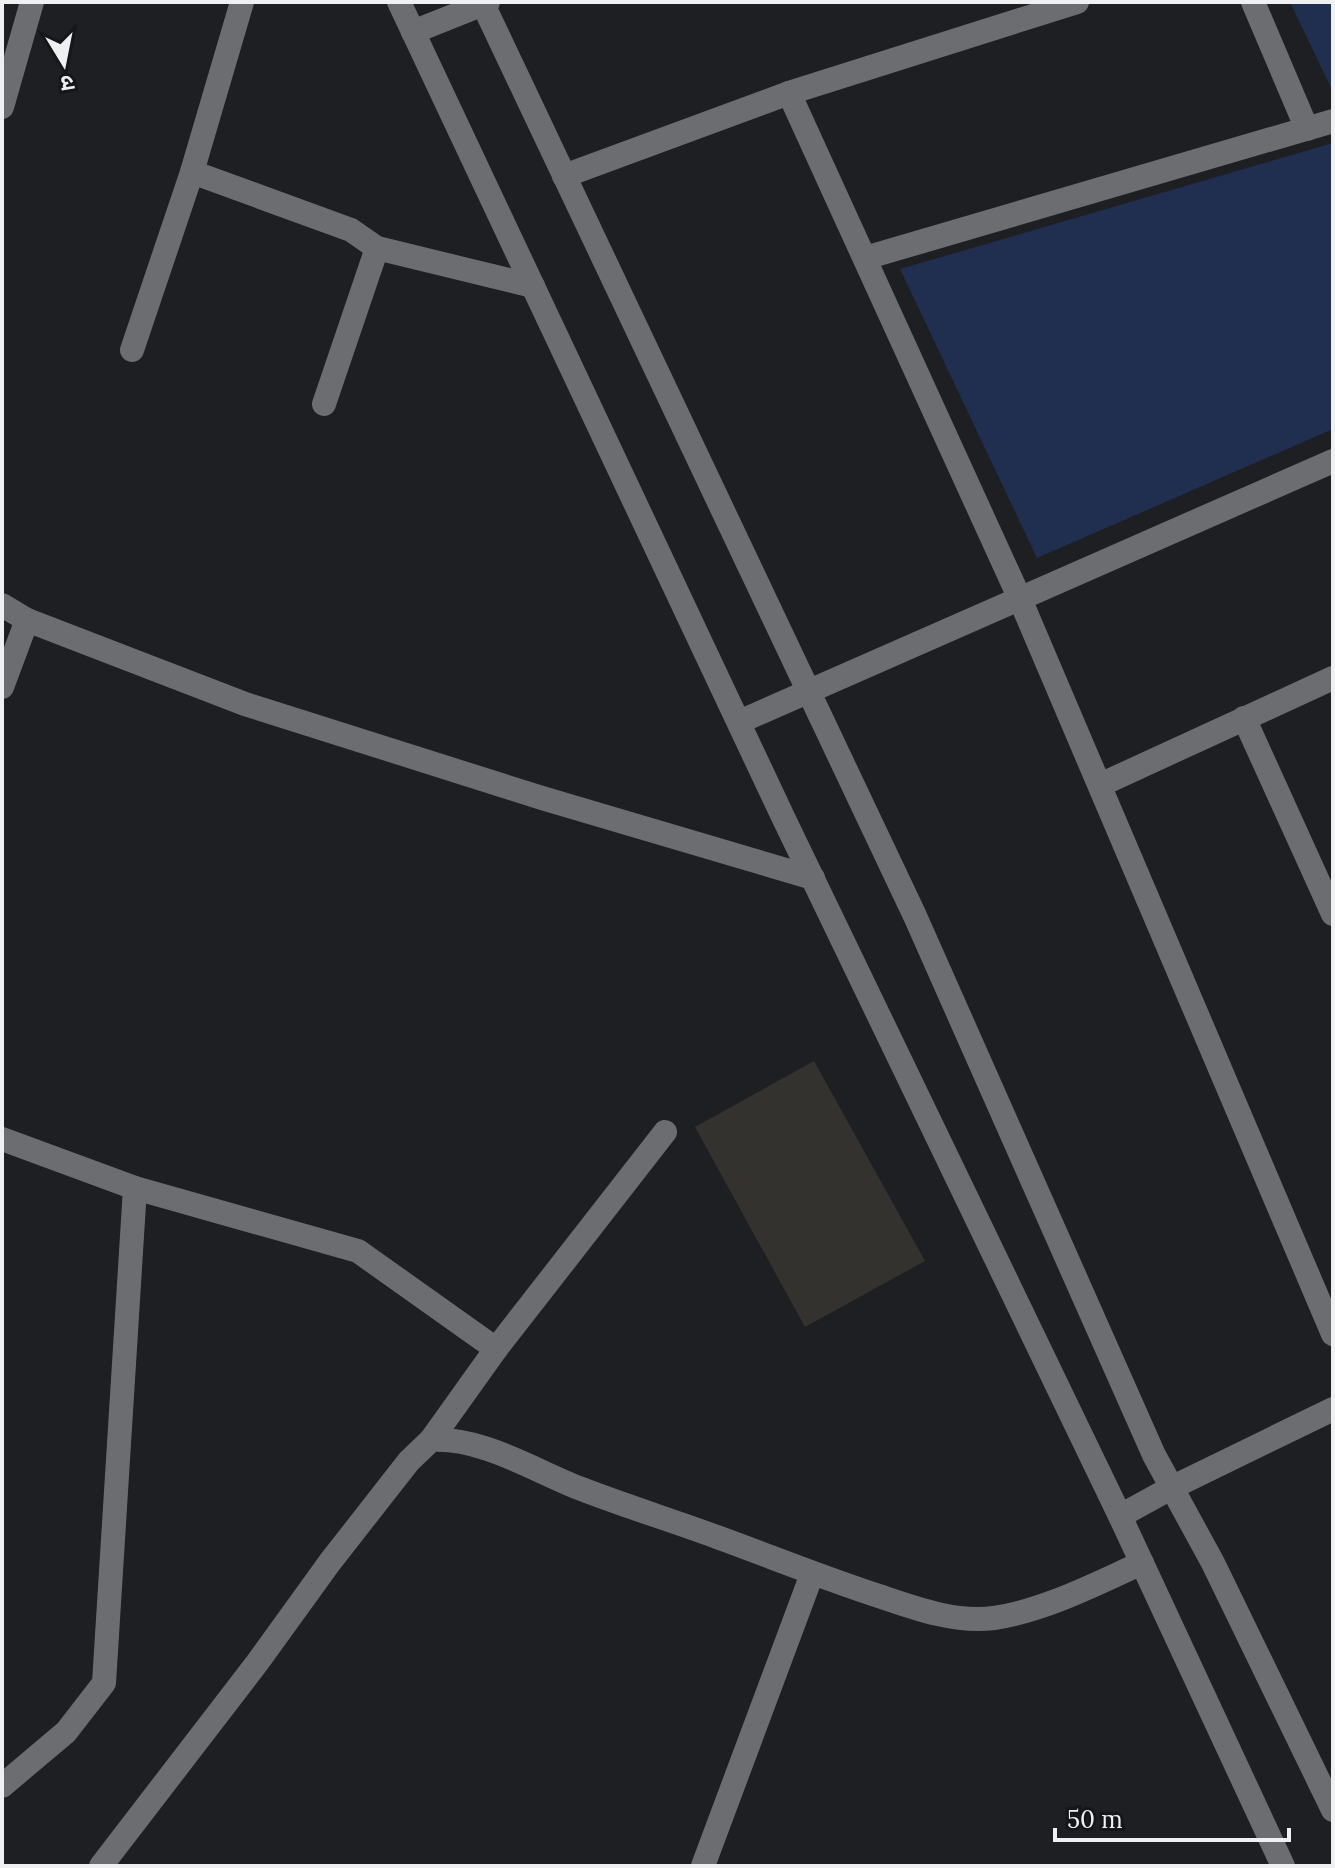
<svg xmlns="http://www.w3.org/2000/svg" width="1335" height="1868" viewBox="0 0 1335 1868" font-family="Lora,'Noto Sans Devanagari',serif">
	<rect width="100%" height="100%" fill="#1e1f22"/>
	<g fill="#202e4f">
		<path d="M1290,2H1333V92Z"/>
		<path d="M1333,143V429L1037,558L900,269Z"/>
	</g>
	<path fill="#33322e" d="M814,1061L925,1261L805,1327L695,1127Z"/>
	<g fill="none" stroke-linecap="round" stroke-linejoin="round">
		<g stroke="#6c6d71" stroke-width="24">
			<path d="M399,2L784,819L1120,1516L1283,1866"/>
			<path d="M482,2L915,916L1154,1455L1213,1563L1333,1810"/>
			<path d="M1253,2L1307,129"/>
			<path d="M413,32L488,2"/>
			<path d="M789,93L1020,599L1333,1334"/>
			<path d="M2,107L32,2"/>
			<path d="M192,172L351,230L377,248L533,286"/>
			<path d="M564,176L789,93L1077,2"/>
			<path d="M865,258L1333,121"/>
			<path d="M132,350L192,172L242,2"/>
			<path d="M324,404L377,248"/>
			<path d="M2,605L27,620L245,704L542,798L813,878"/>
			<path d="M2,687L27,620"/>
			<path d="M1244,718L1333,914"/>
			<path d="M739,722L1333,461"/>
			<path d="M1100,785L1333,678"/>
			<path d="M2,1139L135,1188L358,1251L496,1349L431,1440"/>
			<path d="M496,1349L665,1132"/>
			<path d="M1120,1516L1171,1488L1333,1409"/>
			<path d="M2,1786L66,1732L104,1683L135,1188"/>
			<path d="M101,1866L257,1663L330,1562L409,1461L431,1440C482,1437 533,1470 579,1488C625,1506 671,1520 717,1537C772,1557 826,1579 882,1597C917,1609 957,1623 994,1618C1046,1610 1095,1584 1142,1563"/>
			<path d="M703,1866L812,1574"/>
		</g>
	</g>
	<rect width="1335" height="1868" fill="none" stroke="#eff0f2" stroke-width="8"/>
	<g transform="translate(64 64) rotate(170)" stroke="#151619" stroke-width="6" paint-order="stroke">
	<path d="M0-6L14 30L0 20L-14 30Z" fill="#eff0f2"/>
	<text y="-12" font-size="22" font-weight="bold" text-anchor="middle" fill="#eff0f2">उ</text>
	</g>
	<path d="M1055 1828v12h234v-12" fill="none" stroke="#eff0f2" stroke-width="4"/>
	<text x="1067" y="1828" font-size="24" fill="#eff0f2" stroke="#151619" stroke-width="6" paint-order="stroke">50 m</text>
</svg>
